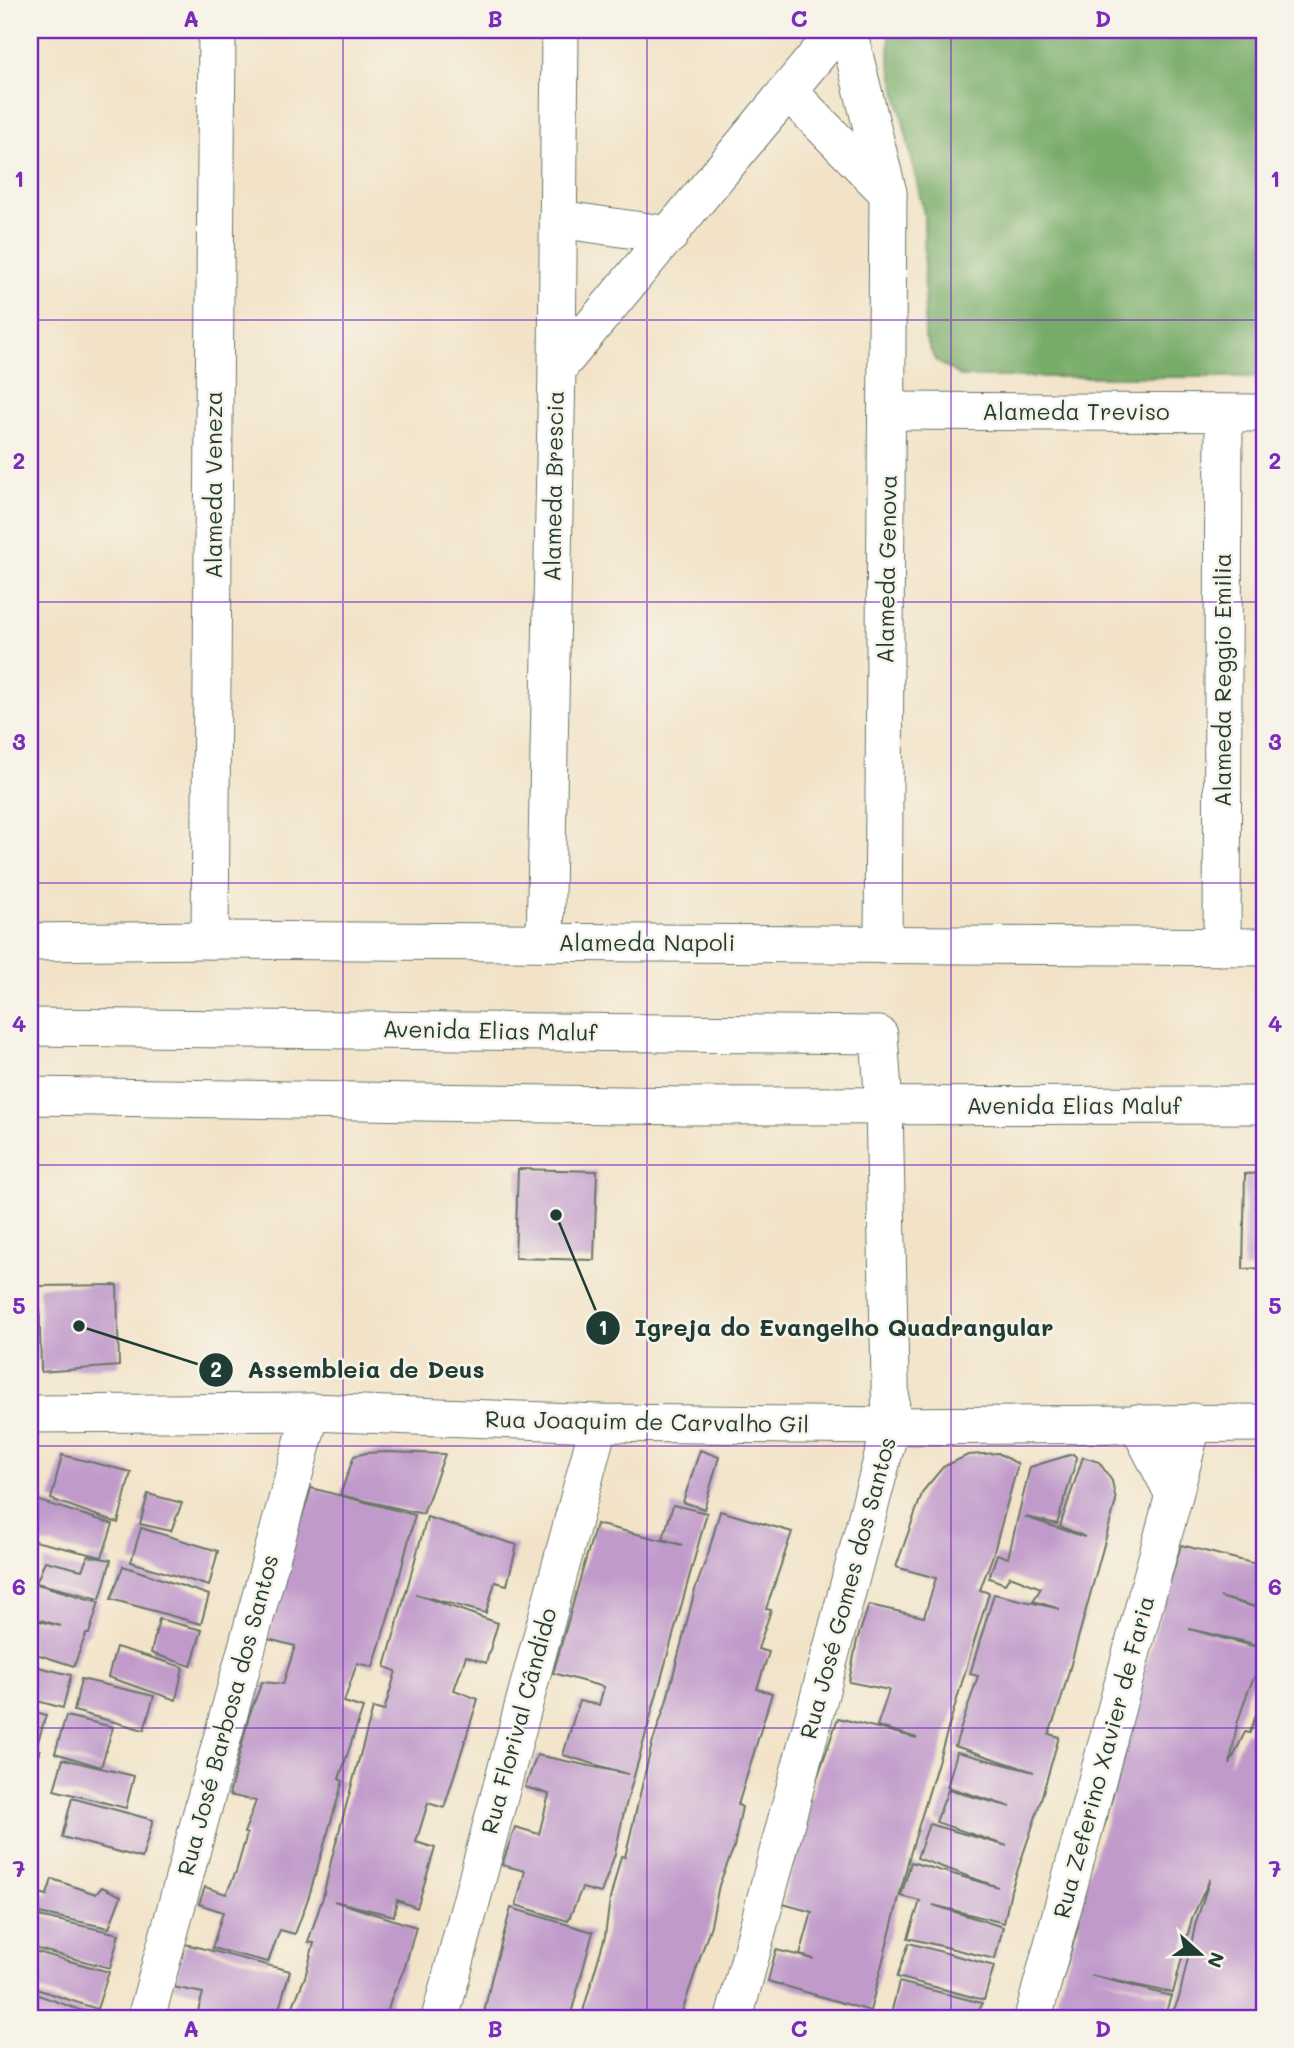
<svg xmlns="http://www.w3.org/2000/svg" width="1294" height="2048" viewBox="0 0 1294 2048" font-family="Mali,sans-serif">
	<rect width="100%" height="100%" fill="#f7f3e8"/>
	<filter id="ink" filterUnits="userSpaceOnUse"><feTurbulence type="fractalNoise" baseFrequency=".0143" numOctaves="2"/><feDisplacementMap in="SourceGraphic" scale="14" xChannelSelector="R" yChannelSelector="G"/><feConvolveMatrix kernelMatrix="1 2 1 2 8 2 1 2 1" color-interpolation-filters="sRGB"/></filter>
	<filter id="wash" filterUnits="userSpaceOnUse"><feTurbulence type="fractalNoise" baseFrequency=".00686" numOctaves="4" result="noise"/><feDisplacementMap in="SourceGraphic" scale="28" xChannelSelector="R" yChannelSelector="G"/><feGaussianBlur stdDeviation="1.57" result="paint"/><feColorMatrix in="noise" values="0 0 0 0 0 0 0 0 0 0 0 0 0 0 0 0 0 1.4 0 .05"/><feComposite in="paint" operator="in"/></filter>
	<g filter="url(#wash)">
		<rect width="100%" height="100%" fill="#f2e3c8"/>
		<path fill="#77ab67" stroke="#4b744e" stroke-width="2" d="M890,30H1264V377H962L935,360L925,337L924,214L889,59Z"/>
		<g id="blocks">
			<g fill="#c09aca">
				<path d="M518,1169L597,1171L594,1260L515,1258Z"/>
				<path d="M1264,1173V1268L1243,1269L1245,1174Z"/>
				<path d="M117,1285L119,1366L41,1372L39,1286Z"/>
				<path d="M700,1450L719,1457L704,1509L683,1502Z"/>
				<path d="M387,1452L445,1454L423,1514L340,1495L354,1456L366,1453Z"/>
				<path d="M998,1453L1018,1464L993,1555L980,1590L989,1593L909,1858L870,2011L768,1981L776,1950L814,1959L800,1955L812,1912L783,1904L814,1787L838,1718L917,1738L877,1726L889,1690L849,1682L857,1640L869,1605L924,1617L936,1578L896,1567L923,1491L943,1467L968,1455Z"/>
				<path d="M1073,1454L1077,1458L1057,1524L1025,1517L1085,1537L1060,1526L1083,1457L1099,1462L1112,1481L1116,1501L1061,1700L1049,1734L1059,1737L1037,1813L1011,1890L1004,1923L933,1905L1003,1927L995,1959L908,1938L920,1901L901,1896L911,1862L998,1887L917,1858L929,1824L1007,1846L936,1822L948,1790L1011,1807L947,1787L957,1752L1034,1772L955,1746L978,1676L970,1674L994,1594L1060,1609L1033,1601L1041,1588L1010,1576L1005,1584L989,1578L997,1554L1008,1558L1030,1467Z"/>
				<path d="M62,1455L131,1472L118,1523L51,1499Z"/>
				<path d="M311,1488L415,1515L395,1594L373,1667L357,1663L344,1702L363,1708L339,1779L343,1781L309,1896L295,1934L280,1930L268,1962L212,1948L223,1912L199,1904L205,1887L226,1894L236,1872L247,1834L244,1833L256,1801L229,1795L249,1716L262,1682L283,1684L295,1646L268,1639L288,1562Z"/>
				<path d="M148,1494L182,1503L171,1531L140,1524Z"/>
				<path d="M30,1498L113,1524L102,1557L30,1540Z"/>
				<path d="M673,1505L707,1513L623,1816L615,1854L601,1893L582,1888L568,1921L516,1905L525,1871L502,1865L515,1827L539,1834L549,1794L525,1787L537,1755L628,1774L563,1755L579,1701L599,1705L604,1687L553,1673L596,1524L682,1545L663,1539Z"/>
				<path d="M720,1511L792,1532L766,1609L771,1610L758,1649L769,1652L757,1689L772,1693L738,1805L742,1807L734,1847L719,1885L711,1925L680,2018H581L605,1936L610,1899L621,1856L625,1857L652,1744L666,1703L695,1590L708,1554Z"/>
				<path d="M427,1517L517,1545L507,1585L495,1582L486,1613L415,1594L498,1623L486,1663L466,1656L454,1690L478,1699L444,1808L428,1803L416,1842L435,1848L417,1908L397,1900L394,1916L334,1901L416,1927L405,1967L391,1999L386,2018H288L305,1977L314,1943L308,1942L323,1897L332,1857L373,1708L384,1711L396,1671L385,1667Z"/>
				<path d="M141,1528L218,1551L209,1586L131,1562Z"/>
				<path d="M1181,1545L1264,1566V1609L1220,1597L1264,1610V1646L1189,1629L1264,1649V1656L1248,1691L1237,1724L1230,1764L1245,1732L1250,1733L1264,1690V2018H1170L1179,1998L1196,1922L1210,1879L1192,1918L1173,1993L1090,1975L1171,1996L1164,2018H1051L1078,1927L1083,1888L1107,1818L1147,1659Z"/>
				<path d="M88,1556L111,1560L100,1599L36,1583L45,1561L82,1570Z"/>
				<path d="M123,1566L209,1595L201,1624L111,1599Z"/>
				<path d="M30,1582L99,1602L89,1634H86L74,1666L30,1652V1619L61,1626L30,1617Z"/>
				<path d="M159,1619L202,1630L191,1666L151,1653Z"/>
				<path d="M116,1647L183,1667L176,1700L108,1677Z"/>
				<path d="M30,1665L71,1675L63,1708L30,1699Z"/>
				<path d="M81,1679L154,1696L144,1730L74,1711Z"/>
				<path d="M30,1710L46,1715L37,1745L30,1743Z"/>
				<path d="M66,1716L113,1727L101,1767L55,1753Z"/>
				<path d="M30,1748L40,1750L30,1779Z"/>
				<path d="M63,1759L134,1776L126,1808L54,1790Z"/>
				<path d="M72,1798L153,1820L142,1858L62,1837Z"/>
				<path d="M52,1879L96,1894L102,1887L121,1896L109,1928L30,1911L31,1891L47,1895Z"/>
				<path d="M511,1908L593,1932L570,2018H483L491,1980Z"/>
				<path d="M30,1914L119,1934L110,1968L30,1947Z"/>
				<path d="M909,1943L994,1966L984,2000L897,1977Z"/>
				<path d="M185,1944L290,1971L279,2009L273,2008L269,2018H196L203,1993L173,1987Z"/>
				<path d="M30,1950L109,1972L97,2009L30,1987Z"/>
				<path d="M899,1982L982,2003L977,2018H905L891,2014Z"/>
				<path d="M30,1992L94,2015L93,2018H30Z"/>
			</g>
		</g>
	</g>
	<g filter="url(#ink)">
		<use href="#blocks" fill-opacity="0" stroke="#697768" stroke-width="2"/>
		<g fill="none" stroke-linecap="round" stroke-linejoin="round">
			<g stroke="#697768" stroke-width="39">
				<g id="minor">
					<path d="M789,92L888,193L848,30"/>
					<path d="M558,219L670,235"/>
					<path d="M557,369L838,30"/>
					<path d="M888,411L1264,413"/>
					<path d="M210,940L217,30"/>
					<path d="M30,942L210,940L1264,947"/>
					<path d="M545,942L557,369L560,30"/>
					<path d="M883,945L888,193"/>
					<path d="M1222,947L1224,413"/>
					<path d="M30,1027L879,1035L884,1106L891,1426L734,2018"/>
					<path d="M30,1096L689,1106L1264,1105"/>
					<path d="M30,1414L311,1412L599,1423L891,1426L1264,1423"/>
					<path d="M1137,1423L1174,1495L1193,1422"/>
					<path d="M146,2018L311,1412"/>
					<path d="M440,2018L599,1423"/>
					<path d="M1033,2018L1174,1495"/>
				</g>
			</g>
			<use href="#minor" stroke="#fff" stroke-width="37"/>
		</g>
	</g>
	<path fill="none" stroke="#7b2cbf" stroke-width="2" stroke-opacity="0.55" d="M343,30V2018M647,30V2018M951,30V2018M30,320H1264M30,602H1264M30,883H1264M30,1165H1264M30,1446H1264M30,1728H1264"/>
	<g text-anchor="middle" stroke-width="5" stroke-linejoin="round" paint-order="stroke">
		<g font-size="23" fill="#1f3d34" stroke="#f7f3e8">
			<text x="1076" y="420">Alameda Treviso</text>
			<text transform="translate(214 485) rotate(-90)" y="8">Alameda Veneza</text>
			<text transform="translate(554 486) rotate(-89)" y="8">Alameda Brescia</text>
			<text transform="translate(887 569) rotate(-89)" y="8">Alameda Genova</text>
			<text transform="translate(1223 680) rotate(-90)" y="8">Alameda Reggio Emilia</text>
			<text x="647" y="951">Alameda Napoli</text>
			<text transform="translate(490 1031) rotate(1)" y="8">Avenida Elias Maluf</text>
			<text x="1074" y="1114">Avenida Elias Maluf</text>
			<text transform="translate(647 1422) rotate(1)" y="8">Rua Joaquim de Carvalho Gil</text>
			<text transform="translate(848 1588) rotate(-75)" y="8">Rua José Gomes dos Santos</text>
			<text transform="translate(228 1715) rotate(-75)" y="8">Rua José Barbosa dos Santos</text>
			<text transform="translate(519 1721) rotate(-75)" y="8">Rua Florival Cândido</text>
			<text transform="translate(1104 1757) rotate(-75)" y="8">Rua Zeferino Xavier de Faria</text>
		</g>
	</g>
	<path fill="none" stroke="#1f3d34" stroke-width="2.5" d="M556 1215L603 1328M79 1326L216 1370"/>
	<g fill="#1f3d34" stroke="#f7f3e8" stroke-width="2.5">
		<circle cx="556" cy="1215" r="7"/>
		<circle cx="79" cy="1326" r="7"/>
		<circle cx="603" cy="1328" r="18"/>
		<circle cx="216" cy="1370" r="18"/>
	</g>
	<g font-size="21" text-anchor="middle" font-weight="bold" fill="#fff">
		<text x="603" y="1335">1</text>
		<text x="216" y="1377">2</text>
	</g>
	<g font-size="24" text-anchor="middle" font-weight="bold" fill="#1f3d34" stroke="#f7f3e8" stroke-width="5" stroke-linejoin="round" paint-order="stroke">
		<text x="844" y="1336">Igreja do Evangelho Quadrangular</text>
		<text x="366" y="1378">Assembleia de Deus</text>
	</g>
	<rect width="1294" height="2048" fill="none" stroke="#f7f3e8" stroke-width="77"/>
	<g transform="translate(1200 1954) rotate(111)" stroke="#f7f3e8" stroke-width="5" paint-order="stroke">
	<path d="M0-5L12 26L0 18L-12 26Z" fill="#1f3d34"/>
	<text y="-10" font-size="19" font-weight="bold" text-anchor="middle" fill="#1f3d34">N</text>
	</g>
	<rect x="38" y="38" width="1218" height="1972" fill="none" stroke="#7b2cbf" stroke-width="2.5"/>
	<g font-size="23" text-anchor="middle" font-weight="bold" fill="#7b2cbf">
		<text x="191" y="27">A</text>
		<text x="495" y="27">B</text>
		<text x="799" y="27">C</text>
		<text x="1103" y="27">D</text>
		<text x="19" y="187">1</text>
		<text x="1275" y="187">1</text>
		<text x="19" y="469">2</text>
		<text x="1275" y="469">2</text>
		<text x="19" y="750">3</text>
		<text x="1275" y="750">3</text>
		<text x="19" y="1032">4</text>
		<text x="1275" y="1032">4</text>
		<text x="19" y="1314">5</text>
		<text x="1275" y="1314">5</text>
		<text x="19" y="1595">6</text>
		<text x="1275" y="1595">6</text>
		<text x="19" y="1877">7</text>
		<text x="1275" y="1877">7</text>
		<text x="191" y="2037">A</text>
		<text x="495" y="2037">B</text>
		<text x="799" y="2037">C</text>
		<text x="1103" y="2037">D</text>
	</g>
</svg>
